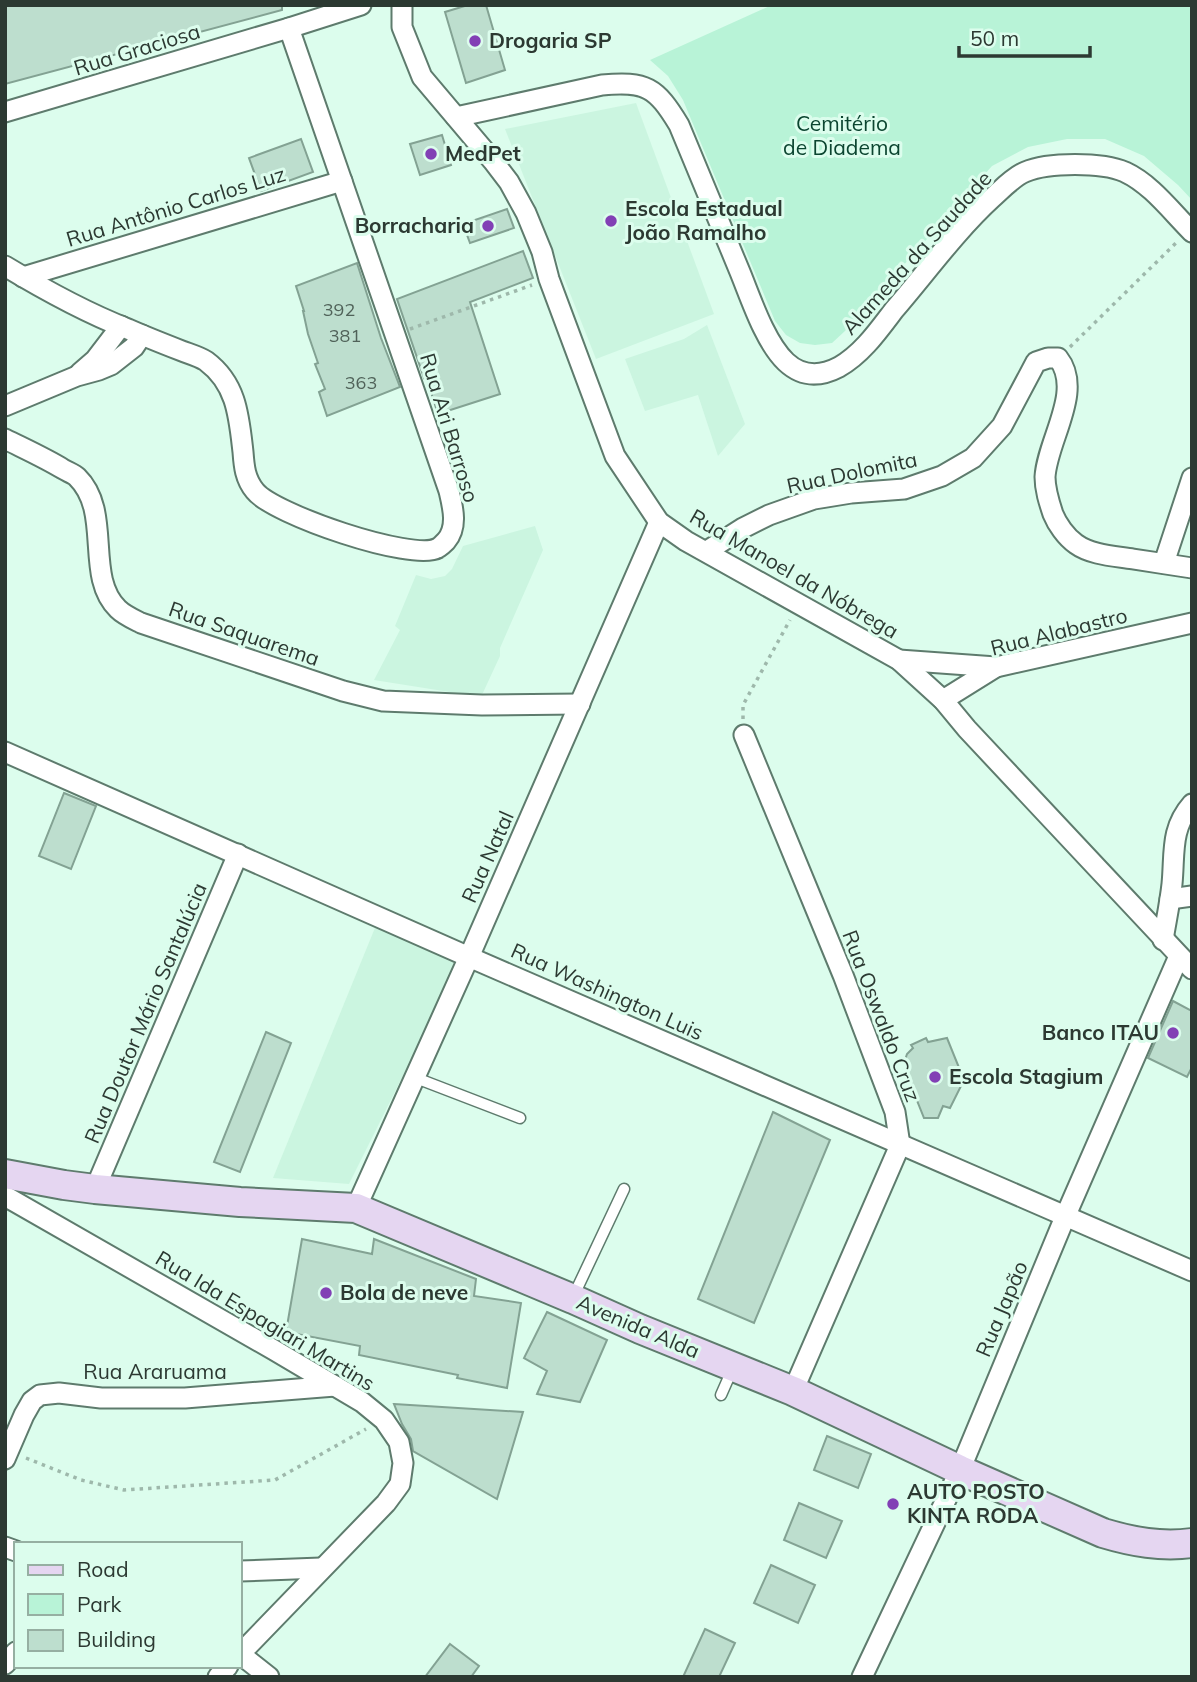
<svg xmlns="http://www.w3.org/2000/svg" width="1197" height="1682" viewBox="0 0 1197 1682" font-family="Mulish,sans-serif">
	<rect width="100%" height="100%" fill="#dcfded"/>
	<g fill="#cbf5e0">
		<path d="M636,103L714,314L596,359L505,129Z"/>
		<path d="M707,325L745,424L718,456L698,395L645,411L625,359L684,339Z"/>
		<path d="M535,526L543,550L500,648V656L481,697L374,680L400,630L395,626L416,575L431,579L445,576L452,569L463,546Z"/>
		<path d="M379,918L463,955L349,1184L273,1178Z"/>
	</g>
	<path fill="#b8f3d7" d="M772,5H1190L1192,16V200L1178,185L1144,156L1105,139H1067L1028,147L992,166L845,331L832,343L815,345L800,343L786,335L775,321L683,100L668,76L650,60Z"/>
	<g fill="#bddece" stroke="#83a293" stroke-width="2">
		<path d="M5,5H282V10L5,84Z"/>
		<path d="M468,5H486L505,70L466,83L445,12Z"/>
		<path d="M442,135L451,165L420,175L410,144Z"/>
		<path d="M301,139L313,172L261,191L249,158Z"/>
		<path d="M507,209L514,228L470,243L463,224Z"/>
		<path d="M523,251L533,278L470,302L500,394L438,414L426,377L424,378L397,299Z"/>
		<path d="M357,263L381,338L400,387L327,416L319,392L325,389L315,364L318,363L308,334L303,311H304L296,286Z"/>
		<path d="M64,793L96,806L71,869L39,856Z"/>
		<path d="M1173,1001L1192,1011V1067L1187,1077L1148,1058Z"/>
		<path d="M266,1032L291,1043L240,1172L214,1162Z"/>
		<path d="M926,1038L928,1042L947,1038L964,1080L950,1108L943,1106L938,1118H924L906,1073L905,1060L907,1054L913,1048L911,1045Z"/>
		<path d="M773,1112L830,1140L754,1323L698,1299Z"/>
		<path d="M302,1239L372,1254L374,1239L476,1279L474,1296L521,1303L507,1388L457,1378L458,1375L359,1355L360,1346L286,1332Z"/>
		<path d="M547,1312L607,1340L580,1402L537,1394L547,1371L524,1358Z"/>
		<path d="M394,1404L523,1412L497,1499L413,1451L411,1439L402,1424Z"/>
		<path d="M827,1436L871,1454L858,1488L814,1470Z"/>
		<path d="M799,1503L842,1521L826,1558L784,1540Z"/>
		<path d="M771,1565L815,1585L798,1623L754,1603Z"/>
		<path d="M705,1629L735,1643L719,1677H683Z"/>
		<path d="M450,1644L479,1666L471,1677H425Z"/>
	</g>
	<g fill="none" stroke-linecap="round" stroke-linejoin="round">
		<g stroke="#5e7b6d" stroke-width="13">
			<g id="service">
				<path d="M416,1078L520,1118"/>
				<path d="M574,1295L624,1189"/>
				<path d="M721,1395L732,1370"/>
			</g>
		</g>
		<g stroke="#5e7b6d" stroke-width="23">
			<g id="minor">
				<path d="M402,5V27L422,77L493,161L509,182L526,213L542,252L549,279L615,456L659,522L686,541L899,660L943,700L967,729L1192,969"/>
				<path d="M5,112L289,28L361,5"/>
				<path d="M456,117L602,85C646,81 656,87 679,125C699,174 720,223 740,272C751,299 765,342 786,362C802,377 820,377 839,367C862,354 878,331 894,310C926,273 956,231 992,198C1001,190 1013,177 1025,172C1048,162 1102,162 1125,172C1151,184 1171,211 1192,232"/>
				<path d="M5,266C43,289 87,313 128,329C146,337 164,344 182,351C190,354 200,357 206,361C237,384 239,417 243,452C244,466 245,479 255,491C273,514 412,562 438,548C439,548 445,542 446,541C458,527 453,508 449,491L289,28"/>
				<path d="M23,277L342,181"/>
				<path d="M80,373L95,360L121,326"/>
				<path d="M5,406L77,376L99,370L111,365L134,347L142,335"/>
				<path d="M5,439C25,449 45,458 63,469C68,472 74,474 77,477C113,512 84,576 118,609C124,615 133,619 141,623L343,691L383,701L482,705L580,704"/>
				<path d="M707,551L743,528L769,515L814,499L851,493L904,489L942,476L973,458L1002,426L1036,362L1048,358H1058C1084,391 1047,440 1045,477C1045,490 1049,502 1053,514C1057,524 1066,537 1076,544C1091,555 1115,556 1133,559C1153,562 1172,565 1192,568"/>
				<path d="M1164,563L1192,478"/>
				<path d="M899,660L996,667"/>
				<path d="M943,700L996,667L1192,623"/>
				<path d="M744,735L843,975L895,1112L900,1145L793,1391"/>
				<path d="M5,752L469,957L1192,1271"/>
				<path d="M1170,899L1192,896"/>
				<path d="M1163,940C1166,921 1170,903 1172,884C1175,853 1170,829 1192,804"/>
				<path d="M95,1189L238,854"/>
				<path d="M5,1196L274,1350L362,1402L384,1420L399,1442L403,1463L400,1484L386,1503L240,1654"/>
				<path d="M356,1208L469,957L659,522"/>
				<path d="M5,1459L24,1415L32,1401L40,1395L59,1393L101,1398H185L335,1386"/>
				<path d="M5,1547L16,1551"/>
				<path d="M240,1571L321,1568"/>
				<path d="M240,1654L269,1677"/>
				<path d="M5,1664L16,1652"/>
				<path d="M218,1677L228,1666"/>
				<path d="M862,1677L960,1470L1065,1217L1179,956"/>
			</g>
		</g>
		<g stroke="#5e7b6d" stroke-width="32">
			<path id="secondary" d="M5,1174L64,1185L95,1189L240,1202L356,1208L573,1299L640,1329L793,1391L960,1470L1103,1533C1133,1542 1161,1547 1192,1543"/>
		</g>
		<g stroke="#9eb8ab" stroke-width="3.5" stroke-dasharray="3.5 5" stroke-linecap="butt">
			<path d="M410,329L532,285"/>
			<path d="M1070,347L1177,242"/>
			<path d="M743,719V705L790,620"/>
			<path d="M26,1458L81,1480L124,1490L275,1480L366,1429"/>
		</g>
		<use href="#service" stroke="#fff" stroke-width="10"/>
		<use href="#minor" stroke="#fff" stroke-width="19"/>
		<use href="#secondary" stroke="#e5d6f1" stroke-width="28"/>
	</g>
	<g fill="#8240b5" stroke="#dcfded" stroke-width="2.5">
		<circle cx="475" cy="41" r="7"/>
		<circle cx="431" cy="154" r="7"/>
		<circle cx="611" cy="221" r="7"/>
		<circle cx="488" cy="226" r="7"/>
		<circle cx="1173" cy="1033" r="7"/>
		<circle cx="935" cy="1077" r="7"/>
		<circle cx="326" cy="1293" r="7"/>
		<circle cx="893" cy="1504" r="7"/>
	</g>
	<g text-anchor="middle" stroke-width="6" stroke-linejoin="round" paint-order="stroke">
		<g font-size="18" fill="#506259">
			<text x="339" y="316">392</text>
			<text x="345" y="342">381</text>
			<text x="361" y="389">363</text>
		</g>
		<g font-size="21" font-weight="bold" fill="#2c3932" stroke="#dcfded" text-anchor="start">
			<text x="489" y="48">Drogaria SP</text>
			<text x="445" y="161">MedPet</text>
			<text x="625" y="216">Escola Estadual<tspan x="625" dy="24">João Ramalho</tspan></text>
			<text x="474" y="233" text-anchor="end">Borracharia</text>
			<text x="1159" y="1040" text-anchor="end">Banco ITAU</text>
			<text x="949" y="1084">Escola Stagium</text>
			<text x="340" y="1300">Bola de neve</text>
			<text x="907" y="1499">AUTO POSTO<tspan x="907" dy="24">KINTA RODA</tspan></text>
		</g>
		<g font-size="21" fill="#2c3932" stroke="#dcfded">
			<text transform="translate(137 50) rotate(-17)" y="7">Rua Graciosa</text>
			<text transform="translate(176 207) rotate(-17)" y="7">Rua Antônio Carlos Luz</text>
			<text transform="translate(917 253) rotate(-48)" y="7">Alameda da Saudade</text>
			<text transform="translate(449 428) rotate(73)" y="7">Rua Ari Barroso</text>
			<text transform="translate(852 473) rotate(-12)" y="7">Rua Dolomita</text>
			<text transform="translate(794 574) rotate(30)" y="7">Rua Manoel da Nóbrega</text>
			<text transform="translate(1059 632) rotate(-14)" y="7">Rua Alabastro</text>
			<text transform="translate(244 634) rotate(19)" y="7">Rua Saquarema</text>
			<text transform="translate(488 857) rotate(-66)" y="7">Rua Natal</text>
			<text transform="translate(607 992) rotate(24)" y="7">Rua Washington Luis</text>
			<text transform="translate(146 1013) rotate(-67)" y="7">Rua Doutor Mário Santalúcia</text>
			<text transform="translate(881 1016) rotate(69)" y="7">Rua Oswaldo Cruz</text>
			<text transform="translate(1002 1309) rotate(-67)" y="7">Rua Japão</text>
			<text transform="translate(265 1321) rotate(31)" y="7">Rua Ida Espagiari Martins</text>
			<text transform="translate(638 1327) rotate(23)" y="7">Avenida Alda</text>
			<text x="155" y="1379">Rua Araruama</text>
		</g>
		<g font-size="21" fill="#0b4530" stroke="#dcfded">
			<text x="842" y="131">Cemitério<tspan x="842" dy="24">de Diadema</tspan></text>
		</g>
	</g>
	<rect width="1197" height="1682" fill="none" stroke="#2c3932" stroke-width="14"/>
	<rect x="14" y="1542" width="228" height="126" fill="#dcfded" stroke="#96afa2" stroke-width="2"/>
	<rect x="28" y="1565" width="35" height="10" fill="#e5d6f1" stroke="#96afa2" stroke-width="2"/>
	<text x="77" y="1577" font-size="21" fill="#2c3932">Road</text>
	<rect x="28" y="1594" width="35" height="21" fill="#b8f3d7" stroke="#96afa2" stroke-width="2"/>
	<text x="77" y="1612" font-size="21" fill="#2c3932">Park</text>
	<rect x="28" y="1630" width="35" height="21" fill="#bddece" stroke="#96afa2" stroke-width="2"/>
	<text x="77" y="1647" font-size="21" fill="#2c3932">Building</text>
	<path d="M959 46v10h131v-10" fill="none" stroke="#2c3932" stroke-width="3.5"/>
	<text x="970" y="46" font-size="21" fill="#2c3932" stroke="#dcfded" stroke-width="5" paint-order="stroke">50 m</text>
</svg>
